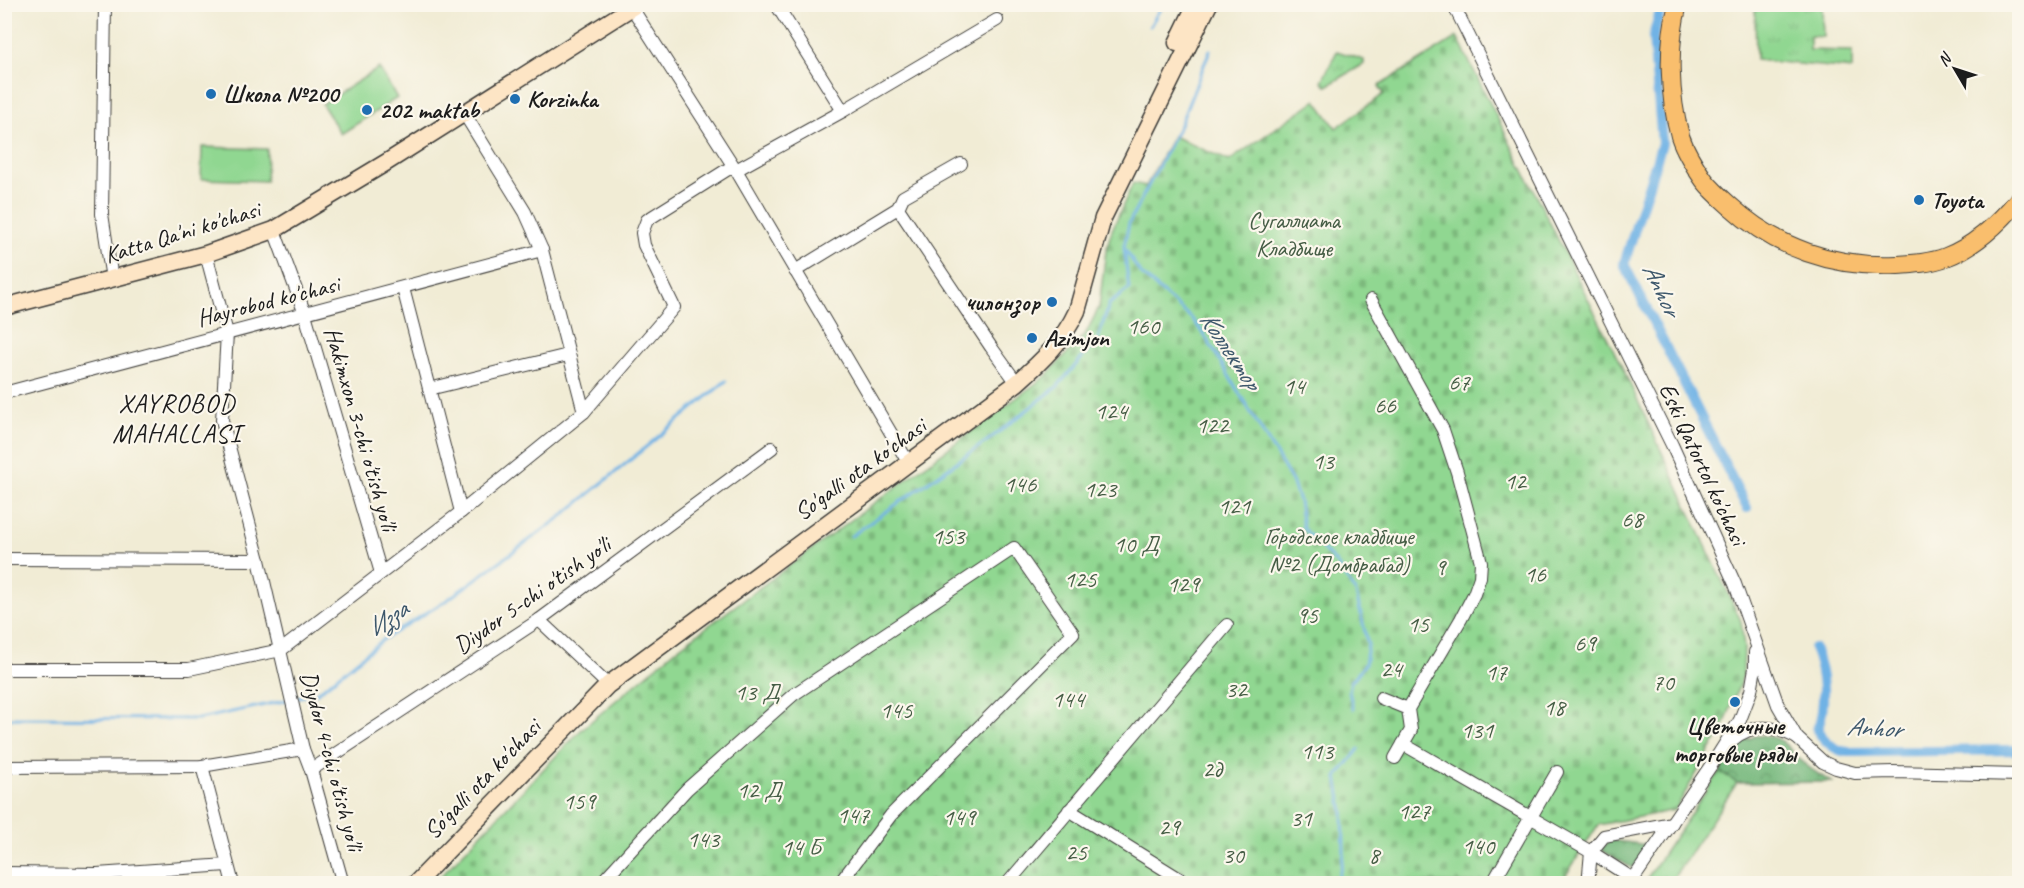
<svg xmlns="http://www.w3.org/2000/svg" width="2024" height="888" viewBox="0 0 2024 888" font-family="Caveat,sans-serif">
	<defs>
		<pattern id="grass-tufts" width="24" height="20" patternUnits="userSpaceOnUse" patternTransform="scale(1.5)"><rect width="24" height="20" fill="#90d791"/><path d="M3 7l-1-3M5 7V3M7 7l1-3M15 17l-1-3M17 17v-4M19 17l1-3" fill="none" stroke="#7cb87c"/></pattern>
		<pattern id="forest-crowns" width="20" height="18" patternUnits="userSpaceOnUse" patternTransform="scale(1.5)"><rect width="20" height="18" fill="#74b87b"/><path d="M2 6a3 3 0 1 1 6 0M12 15a3 3 0 1 1 6 0" fill="none" stroke="#5e9564"/></pattern>
		<pattern id="cemetery-stones" width="16" height="16" patternUnits="userSpaceOnUse" patternTransform="scale(1.5)"><rect width="16" height="16" fill="#90d791"/><path d="M2 7V4a2 2 0 0 1 4 0v3zM10 15v-3a2 2 0 0 1 4 0v3z" fill="#7cb87c"/></pattern>
	</defs>
	<rect width="100%" height="100%" fill="#fbf7ec"/>
	<filter id="ink" filterUnits="userSpaceOnUse"><feTurbulence type="fractalNoise" baseFrequency=".0167" numOctaves="2"/><feDisplacementMap in="SourceGraphic" scale="12" xChannelSelector="R" yChannelSelector="G"/><feConvolveMatrix kernelMatrix="1 2 1 2 8 2 1 2 1" color-interpolation-filters="sRGB"/></filter>
	<filter id="wash" filterUnits="userSpaceOnUse"><feTurbulence type="fractalNoise" baseFrequency=".008" numOctaves="4" result="noise"/><feDisplacementMap in="SourceGraphic" scale="24" xChannelSelector="R" yChannelSelector="G"/><feGaussianBlur stdDeviation="1.35" result="paint"/><feColorMatrix in="noise" values="0 0 0 0 0 0 0 0 0 0 0 0 0 0 0 0 0 1.4 0 .05"/><feComposite in="paint" operator="in"/></filter>
	<g filter="url(#wash)">
		<rect width="100%" height="100%" fill="#f1ecd5"/>
		<g fill="url(#grass-tufts)" stroke="#567a56" stroke-width="1.5">
			<path d="M1755,5H1822L1823,37L1810,36V50L1852,51V69L1756,60Z"/>
			<path d="M1337,51L1364,60V64L1327,86L1322,81Z"/>
			<path d="M1720,771L1737,783L1670,883L1643,884Z"/>
		</g>
		<g fill="url(#forest-crowns)" stroke="#486a4c" stroke-width="1.5">
			<path d="M1755,736C1784,734 1785,747 1804,763C1812,771 1822,776 1832,782L1737,783L1720,771L1740,743Z"/>
			<path d="M1609,840L1649,845L1632,868L1601,850Z"/>
		</g>
		<path fill="url(#cemetery-stones)" stroke="#567a56" stroke-width="1.5" d="M1457,37L1621,365L1741,621L1744,648L1743,675L1723,728L1675,810L1598,825L1561,883L433,884L582,729L677,649L1046,376L1086,333L1099,307L1106,250L1112,230L1133,183L1146,186L1173,136L1229,161L1316,100L1336,128L1384,94L1379,86Z"/>
		<g fill="#90d791" stroke="#567a56" stroke-width="1.5">
			<path d="M379,68L397,98L341,134L322,104Z"/>
			<path d="M202,147L267,149L266,181L201,179Z"/>
		</g>
		<g fill="none" stroke-linecap="round" stroke-linejoin="round">
			<g stroke="#70b2e5" stroke-width="3">
				<path d="M1150,26L1163,4"/>
				<path d="M1125,249L1140,273L1191,318L1202,331L1292,481L1299,501L1303,528L1337,564L1356,593L1368,645L1365,664L1351,682L1349,691L1353,709"/>
				<path d="M851,536L987,441L1057,387L1098,339L1109,304L1129,289L1124,247L1129,223L1180,125L1210,50"/>
				<path d="M294,698L317,693L384,639L447,600L561,517L726,381"/>
				<path d="M4,718L199,719L288,700"/>
				<path d="M1337,884L1344,854L1343,812L1337,777L1359,749"/>
			</g>
			<g stroke="#70b2e5" stroke-width="10">
				<path d="M1662,4L1653,37L1662,143L1624,264L1747,508"/>
				<path d="M1814,648C1824,672 1827,706 1817,730C1825,741 1833,750 1847,752L2020,750"/>
			</g>
		</g>
	</g>
	<g filter="url(#ink)">
		<g fill="none" stroke-linecap="round" stroke-linejoin="round">
			<g stroke="#3c3b38" stroke-width="14">
				<g id="minor">
					<path d="M105,4L102,214L112,279"/>
					<path d="M776,4L843,111"/>
					<path d="M1453,4L1672,445L1735,584L1778,705L1797,738L1823,762L1836,768L1855,773L1893,772L2020,775"/>
					<path d="M632,8L736,170L908,462"/>
					<path d="M464,113L525,212L542,250L584,412"/>
					<path d="M736,170L843,111L997,20"/>
					<path d="M898,208L991,347L1017,383"/>
					<path d="M274,230L305,314L381,573"/>
					<path d="M206,254L227,333L222,420L259,560L303,749L311,770L343,884"/>
					<path d="M795,271L898,208L903,197L961,164"/>
					<path d="M403,288L461,512"/>
					<path d="M1371,300L1443,430L1457,472L1481,562L1480,577L1474,594L1461,619L1408,709L1411,730L1403,744L1591,852L1633,879"/>
					<path d="M429,389L568,355"/>
					<path d="M4,393L542,250"/>
					<path d="M4,559L259,560"/>
					<path d="M539,620L608,685"/>
					<path d="M4,669H189L281,650L461,512L584,412L674,307L644,245L642,233L647,220L733,166"/>
					<path d="M1381,698L1408,709"/>
					<path d="M1731,741C1752,722 1774,725 1797,738"/>
					<path d="M1395,758L1403,744"/>
					<path d="M202,766L233,884"/>
					<path d="M4,767L202,766L303,749"/>
					<path d="M311,770L539,620L772,448"/>
					<path d="M1069,810L1188,884"/>
					<path d="M4,873L97,874L227,865"/>
					<path d="M600,884L687,789L793,695L1014,548L1073,633L891,815L839,884"/>
					<path d="M1007,884L1227,625"/>
					<path d="M1492,884L1557,772"/>
					<path d="M1588,884L1591,852L1604,836L1672,823"/>
					<path d="M1630,884L1718,755L1740,720L1751,691L1755,668V652"/>
				</g>
			</g>
			<g stroke="#3c3b38" stroke-width="19">
				<g id="secondary">
					<path d="M1177,43L1196,4"/>
					<path d="M4,307L206,254L274,230L387,162L637,4"/>
					<path d="M415,884L608,685L1017,383C1042,361 1063,341 1077,311L1103,218L1209,4"/>
				</g>
			</g>
			<g stroke="#3c3b38" stroke-width="20">
				<path id="primary" d="M1678,4C1667,45 1669,96 1680,136C1685,151 1695,167 1704,180C1711,189 1721,198 1730,206C1776,248 1834,268 1897,265C1913,264 1930,263 1946,257C1976,246 2000,222 2020,198"/>
			</g>
			<use href="#minor" stroke="#fff" stroke-width="12"/>
			<use href="#secondary" stroke="#fde5c5" stroke-width="16"/>
			<use href="#primary" stroke="#f9be6d" stroke-width="18"/>
		</g>
	</g>
	<g fill="#1f6fb2" stroke="#fbf7ec" stroke-width="2">
		<circle cx="211" cy="94" r="6"/>
		<circle cx="515" cy="99" r="6"/>
		<circle cx="367" cy="110" r="6"/>
		<circle cx="1919" cy="200" r="6"/>
		<circle cx="1052" cy="302" r="6"/>
		<circle cx="1032" cy="338" r="6"/>
		<circle cx="1735" cy="702" r="6"/>
	</g>
	<g text-anchor="middle" stroke-width="4.5" stroke-linejoin="round" paint-order="stroke">
		<g font-size="24" font-weight="bold" fill="#1c1c1c" stroke="#fbf7ec" text-anchor="start">
			<text x="223" y="102">Школа №200</text>
			<text x="527" y="107">Korzinka</text>
			<text x="379" y="118">202 maktab</text>
			<text x="1931" y="208">Toyota</text>
			<text x="1040" y="310" text-anchor="end">чилонзор</text>
			<text x="1044" y="346">Azimjon</text>
			<text x="1735" y="734" text-anchor="middle">Цветочные<tspan x="1735" dy="28">торговые ряды</tspan></text>
		</g>
		<g font-size="24" fill="#455d45" stroke="#fbf7ec">
			<text x="1294" y="228">Сугаллиата<tspan x="1294" dy="28">Кладбище</tspan></text>
			<text x="1143" y="334">160</text>
			<text x="1459" y="390">67</text>
			<text x="1294" y="394">14</text>
			<text x="1385" y="413">66</text>
			<text x="1111" y="419">124</text>
			<text x="1212" y="433">122</text>
			<text x="1323" y="469">13</text>
			<text x="1515" y="489">12</text>
			<text x="1020" y="492">146</text>
			<text x="1100" y="497">123</text>
			<text x="1234" y="514">121</text>
			<text x="1632" y="527">68</text>
			<text x="948" y="544">153</text>
			<text x="1339" y="544">Городское кладбище<tspan x="1339" dy="28">№2 (Домбрабад)</tspan></text>
			<text x="1136" y="552">10 Д</text>
			<text x="1440" y="575">9</text>
			<text x="1535" y="582">16</text>
			<text x="1080" y="587">125</text>
			<text x="1183" y="592">129</text>
			<text x="1307" y="623">95</text>
			<text x="1418" y="632">15</text>
			<text x="1585" y="651">69</text>
			<text x="1391" y="677">24</text>
			<text x="1496" y="680">17</text>
			<text x="1663" y="690">70</text>
			<text x="1236" y="697">32</text>
			<text x="757" y="700">13 Д</text>
			<text x="1068" y="707">144</text>
			<text x="1554" y="715">18</text>
			<text x="896" y="718">145</text>
			<text x="1477" y="738">131</text>
			<text x="1317" y="759">113</text>
			<text x="1212" y="777">2д</text>
			<text x="759" y="798">12 Д</text>
			<text x="579" y="809">159</text>
			<text x="1414" y="819">127</text>
			<text x="853" y="823">147</text>
			<text x="959" y="825">149</text>
			<text x="1301" y="826">31</text>
			<text x="1169" y="835">29</text>
			<text x="703" y="847">143</text>
			<text x="1478" y="854">140</text>
			<text x="801" y="855">14 Б</text>
			<text x="1076" y="860">25</text>
			<text x="1233" y="863">30</text>
			<text x="1374" y="863">8</text>
		</g>
		<g font-size="24" fill="#1c1c1c" stroke="#fbf7ec">
			<text transform="translate(182 232) rotate(-17)" y="8">Katta Qa'ni ko'chasi</text>
			<text transform="translate(268 301) rotate(-14)" y="8">Hayrobod ko'chasi</text>
			<text transform="translate(361 429) rotate(74)" y="8">Hakimxon 3-chi o'tish yo'li</text>
			<text transform="translate(1703 464) rotate(65)" y="8">Eski Qatortol ko'chasi</text>
			<text transform="translate(860 469) rotate(-36)" y="8">So'galli ota ko'chasi</text>
			<text transform="translate(532 595) rotate(-35)" y="8">Diydor 5-chi o'tish yo'li</text>
			<text transform="translate(332 761) rotate(75)" y="8">Diydor 4-chi o'tish yo'li</text>
			<text transform="translate(482 779) rotate(-46)" y="8">So'galli ota ko'chasi</text>
		</g>
		<g font-size="26" font-style="italic" fill="#3e586c" stroke="#fbf7ec">
			<text transform="translate(1662 289) rotate(64)" y="9">Anhor</text>
			<text transform="translate(1231 350) rotate(56)" y="9">Коллектор</text>
			<text transform="translate(387 618) rotate(-34)" y="9">Изза</text>
			<text transform="translate(1874 727) rotate(3)" y="9">Anhor</text>
		</g>
		<g font-size="26" letter-spacing="1.5" fill="#1c1c1c" stroke="#fbf7ec">
			<text x="177" y="412">XAYROBOD<tspan x="177" dy="30">MAHALLASI</tspan></text>
		</g>
	</g>
	<rect width="2024" height="888" fill="none" stroke="#fbf7ec" stroke-width="24"/>
	<g transform="translate(1955 69) rotate(309)" stroke="#fbf7ec" stroke-width="4.5" paint-order="stroke">
	<path d="M0-4.5L10 22L0 15L-10 22Z" fill="#1c1c1c"/>
	<text y="-9" font-size="16" font-weight="bold" text-anchor="middle" fill="#1c1c1c">N</text>
	</g>
</svg>
